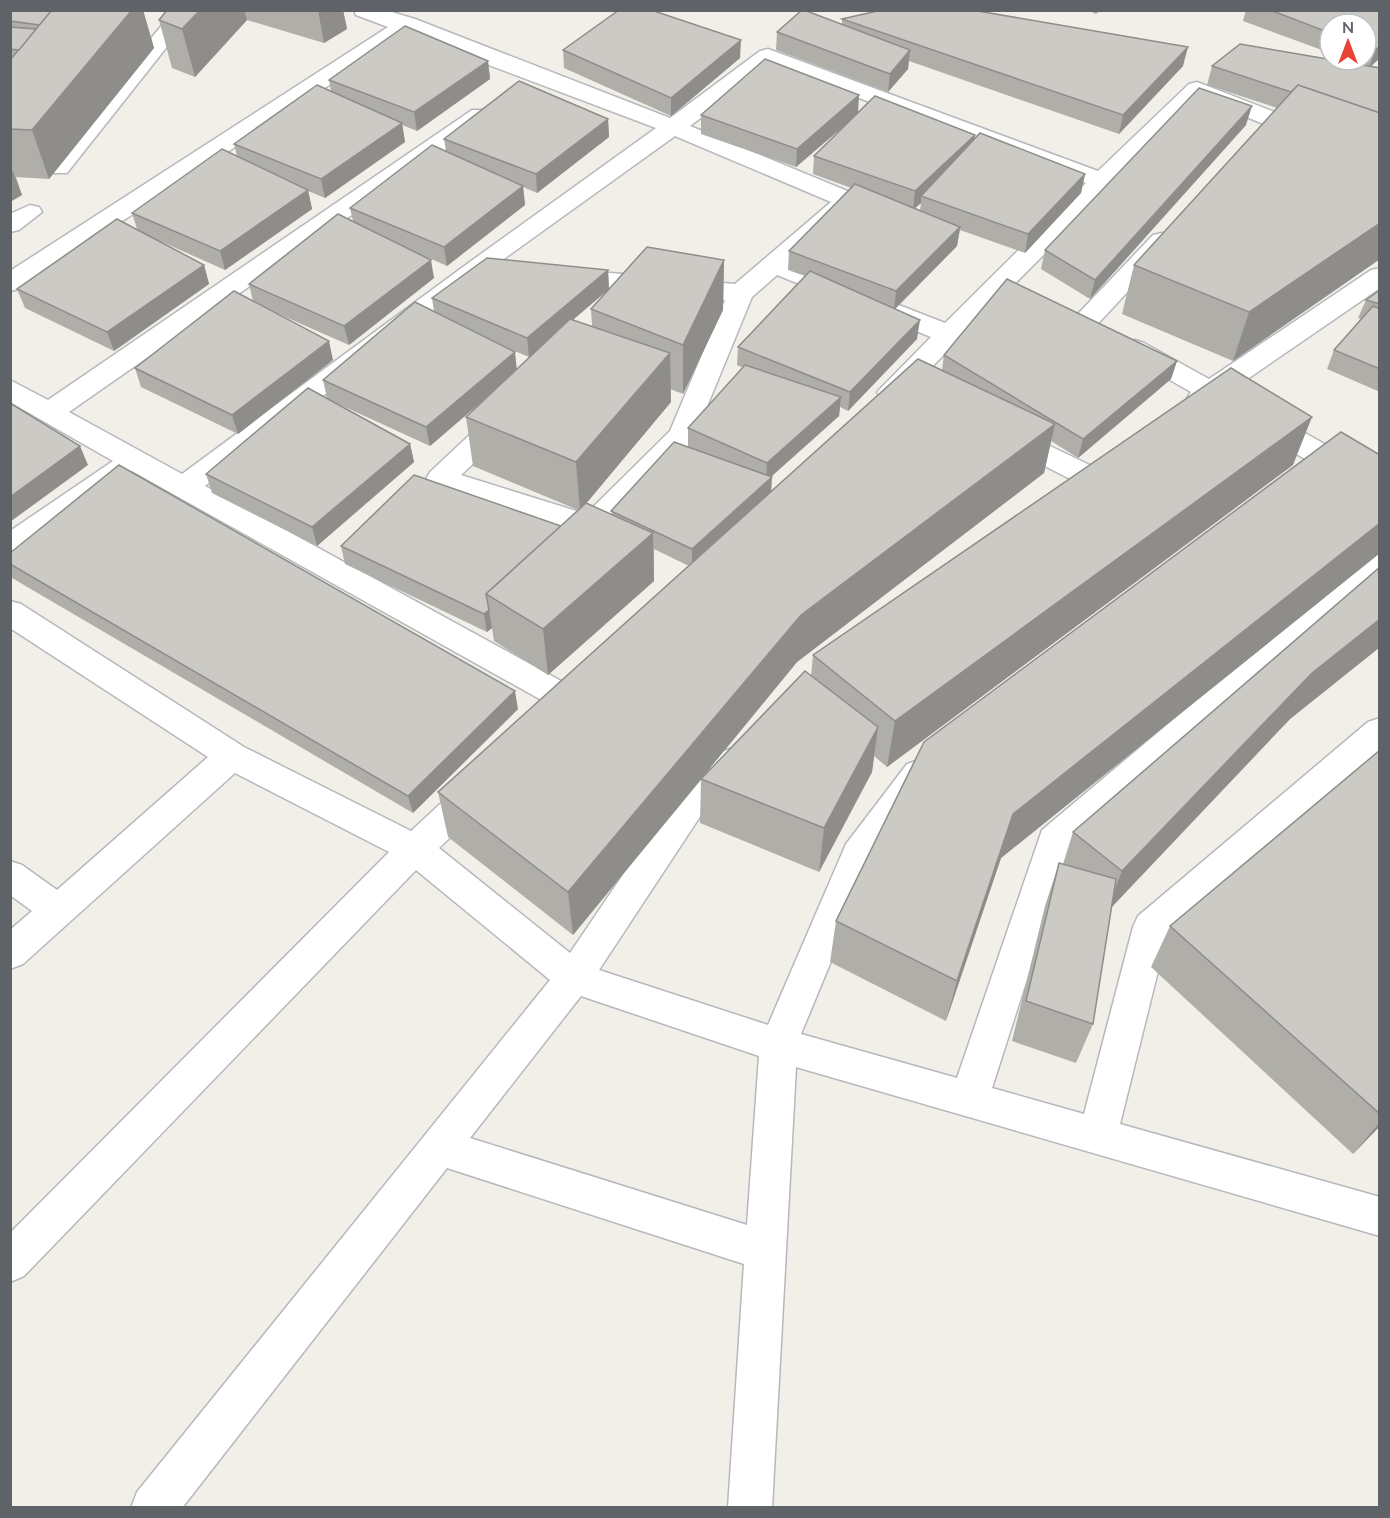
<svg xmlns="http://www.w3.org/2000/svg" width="1390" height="1518" viewBox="0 0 1390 1518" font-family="Mulish,sans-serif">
	<rect width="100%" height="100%" fill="#f1efe8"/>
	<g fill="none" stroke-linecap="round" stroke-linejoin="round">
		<g stroke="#b5b8bc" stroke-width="3">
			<g id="minor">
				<path d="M174,10H196L67,173H51L47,168L51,163Z"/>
				<path d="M354,10H385L415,19L670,118L760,51L768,49L1098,171L1189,84L1197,82L1282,115L1380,143V158L1266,125L1200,98L901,398L891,401L881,398L877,392L931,337L777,275L752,297L692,443L601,533L591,536L430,486L426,479L430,472L493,413L503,411L513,413L517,420L513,427L461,475L586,514L670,431L725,300L565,285L556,283L552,277L556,271L565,269L735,284L831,202L675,136L480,276L205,486L583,693L588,702L583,711L572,714L561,711L132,471L20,554L10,556V531L113,461L10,402V380L48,400L472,110H488L491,115L488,120L69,412L182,474L467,264L656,128L407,34L19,289L10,291V271L388,27L356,15ZM771,65L1086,183L945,323L791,263L857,205L860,200L857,195L690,126Z"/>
				<path d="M30,205L39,207L42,212L19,230L10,232V214Z"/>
				<path d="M1162,233L1171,235L1174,240L1171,245L1094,328L1085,330L1076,328L1072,322L1076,316L1153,235Z"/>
				<path d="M1380,268V288L1230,391L1380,475V498L1339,479L1211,404L1201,407L1191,404L1187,398L1191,392L1126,355L1122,349L1126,343L1135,340L1144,343L1209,379L1371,270Z"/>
				<path d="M1008,426L1100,470L1104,477L1100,484L1090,487L1080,484L998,442L994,435L998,428Z"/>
				<path d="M1380,552V580L1069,848L992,1088L1084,1114L1133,927L1138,916L1368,722L1380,718V750L1167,935L1120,1124L1380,1197V1236L796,1067L772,1508H728L744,1264L447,1168L182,1508H131L137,1492L550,980L416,870L24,1276L10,1282V1233L389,852L235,773L23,964L10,969V930L32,911L10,895V861L22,865L57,890L208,757L10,628V601L21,604L244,747L411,831L466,780L478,776L490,780L495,790L490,800L439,848L570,953L679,792L721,752L733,748L745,752L750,761L745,770L703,812L599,970L768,1025L846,844L907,764L919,760L931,764L936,773L931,782L872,862L801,1034L957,1078L1042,830L1369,555ZM581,996L759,1056L747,1225L470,1138Z"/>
			</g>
		</g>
		<use href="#minor" fill="#fff" fill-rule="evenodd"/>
	</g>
	<g fill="#afaea9" fill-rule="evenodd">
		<path d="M10,10H143L154,48L49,179L16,177L22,195L10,202Z"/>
		<path d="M167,10H343L347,29L324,43L247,20L195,77L172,68L159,20Z"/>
		<path d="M1087,10H1101L1096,14Z"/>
		<path d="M1246,10H1380V58L1371,66L1380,68V259L1233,361L1122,314L1134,265L1277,108L1207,85L1212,66L1358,64L1348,60H1366V24H1330V53L1243,21Z"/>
		<path d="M842,19L1183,66L1119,134L909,61L908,69L888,92L776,50L777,32L842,25Z"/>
		<path d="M563,50L740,58L671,116L564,68Z"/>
		<path d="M488,61L490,79L417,131L402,125L405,142L325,198L308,191L312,209L225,270L160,241L204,265L209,284L114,351L25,308L17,289L137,229L132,213L237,156L234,144L331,91L329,80Z"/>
		<path d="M858,113L975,135L974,140L1085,174L1081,193L1025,253L960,230L957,246L895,309L917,339L848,411L840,407L839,416L771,477V492L942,370L944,355L1177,361L1171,379L1078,458L1051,441L1044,473L797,662L705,774L811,676L813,655L1293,465L887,767L874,756L872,772L819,872L700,823L701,780L573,935L448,837L438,792L689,566L654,549V581L548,675L494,641L492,628L487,632L345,564L341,546L561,526L578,510L473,466L466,417L492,393L430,446L334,402L410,444L414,462L317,546L212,493L206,474L327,398L323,380L434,312L432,298L608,270L609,289L573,320L592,326L591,309L724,260L723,310L683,394L670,389L671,402L586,503L612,515L611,511L696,450L688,447V428L743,368L737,365L738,347L805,276L788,270L789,251L851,188L813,174L814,156L848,122L796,167L701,134V115ZM921,203L920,210L915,208ZM498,344L529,357L517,369Z"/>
		<path d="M608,119L609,137L537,193L523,187L525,205L447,266L429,258L434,278L349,345L274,312L333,360L238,434L141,387L135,368L253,301L249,284L353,221L350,208L446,151L444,139Z"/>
		<path d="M1246,125L1090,299L1041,269L1045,250Z"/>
		<path d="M1380,290V392L1327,369L1334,350L1361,319L1358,318L1366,300Z"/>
		<path d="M1380,455V553L1001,858L946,1021L830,962L836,921Z"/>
		<path d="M10,553L518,709L413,813L12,578L10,576Z"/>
		<path d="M1380,567V647L1290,719L1112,907L1093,1024L1076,1063L1012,1041L1045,906L1059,863L1063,864L1073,832Z"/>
		<path d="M1380,750V1126L1353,1154L1151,967L1170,926Z"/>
	</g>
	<g fill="#8f8d8a">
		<path d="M132,10H143L154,48L49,179L32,130Z"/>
		<path d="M200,10H244L247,20L195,77L182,29Z"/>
		<path d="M318,10H343L347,29L324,43Z"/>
		<path d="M741,40L740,58L671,116V98Z"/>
		<path d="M1380,46V58L1369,68L1375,50Z"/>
		<path d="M1188,47L1183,66L1119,134L1123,115Z"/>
		<path d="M910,50L908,69L888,92L890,74Z"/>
		<path d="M488,61L490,79L417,131L414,112Z"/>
		<path d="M859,95L858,114L796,167L797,149Z"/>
		<path d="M1252,106L1246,125L1090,299L1095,280Z"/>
		<path d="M608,119L609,137L537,193L536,174Z"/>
		<path d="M402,123L405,142L325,198L321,179Z"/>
		<path d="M975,135L972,153L921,196V203L913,210L915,191Z"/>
		<path d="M10,164L22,195L10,202Z"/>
		<path d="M1085,174L1081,193L1025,253L1028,234Z"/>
		<path d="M523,186L525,205L447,266L444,247Z"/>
		<path d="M308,190L312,209L225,270L220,251Z"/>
		<path d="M1380,223V259L1233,361L1249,312Z"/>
		<path d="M960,227L957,246L894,310L896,291Z"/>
		<path d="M431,260L434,278L349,345L344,326Z"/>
		<path d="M724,260L723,310L683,394V345Z"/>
		<path d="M204,265L209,284L114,351L107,332Z"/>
		<path d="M608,270L609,289L529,357L527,338Z"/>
		<path d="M920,320L917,339L848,411L850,392Z"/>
		<path d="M329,341L333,360L238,434L232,415Z"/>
		<path d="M515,352L517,371L430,446L426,427Z"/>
		<path d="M670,353L671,402L580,511L576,462Z"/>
		<path d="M1177,361L1171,379L1078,458L1083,439Z"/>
		<path d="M841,397L839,416L766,481L767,463Z"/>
		<path d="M1312,417L1293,465L887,767L895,721Z"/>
		<path d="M1055,424L1044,473L797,662L573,935L568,892L801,615Z"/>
		<path d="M410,444L414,462L317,546L312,527Z"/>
		<path d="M80,446L88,465L10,522V497Z"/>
		<path d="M772,477L771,496L692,567V549Z"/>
		<path d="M1380,523V553L1001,858L946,1021L957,981L1013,814Z"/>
		<path d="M653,533L654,581L548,675L543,629Z"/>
		<path d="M489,610L492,628L487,632L484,614Z"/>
		<path d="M1380,619V647L1290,719L1105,914L1122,871L1312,673Z"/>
		<path d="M515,691L518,709L413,813L408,796Z"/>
		<path d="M878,727L872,772L819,872L824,828Z"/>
		<path d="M1380,1122V1126L1353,1154Z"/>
	</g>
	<g fill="#cccac5" stroke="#8f8d8a" stroke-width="1.5">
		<path d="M10,10H52L40,25L10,21Z"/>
		<path d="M52,10H132L32,130L10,129V60Z"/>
		<path d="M167,10H200L182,29L159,20Z"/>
		<path d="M619,10H651L741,40L671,98L563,50Z"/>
		<path d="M802,10H804L910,50L890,74L777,32Z"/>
		<path d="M882,10H972L1188,47L1123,115L842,19Z"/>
		<path d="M1270,10H1380V46L1375,50L1366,46V24H1330V33Z"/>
		<path d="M405,26L488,61L414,112L329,80Z"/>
		<path d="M10,27L36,29L19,50L10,49Z"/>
		<path d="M1240,44L1380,68V113L1298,85L1291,92L1212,66Z"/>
		<path d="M765,59L859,95L797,149L701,115Z"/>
		<path d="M519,81L608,119L536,174L444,139Z"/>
		<path d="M317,85L402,123L321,179L234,144Z"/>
		<path d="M1298,85L1380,113V223L1249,312L1134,265Z"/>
		<path d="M1199,88L1252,106L1095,280L1045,250Z"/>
		<path d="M875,96L975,135L915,191L814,156Z"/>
		<path d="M980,133L1085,174L1028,234L921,196Z"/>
		<path d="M432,145L523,186L444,247L350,208Z"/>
		<path d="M222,149L308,190L220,251L132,213Z"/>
		<path d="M855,184L960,227L896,291L789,251Z"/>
		<path d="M338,214L431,260L344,326L249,284Z"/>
		<path d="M117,219L204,265L107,332L17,289Z"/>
		<path d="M647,247L724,260L683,345L591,309Z"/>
		<path d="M487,258L608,270L527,338L432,298Z"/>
		<path d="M810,271L920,320L850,392L738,347Z"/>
		<path d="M1007,279L1177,361L1083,439L944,355Z"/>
		<path d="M1380,290V304L1366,300Z"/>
		<path d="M234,291L329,341L232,415L135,368Z"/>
		<path d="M415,302L515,352L426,427L323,380Z"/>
		<path d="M1373,306L1380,309V369L1334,350Z"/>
		<path d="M570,319L670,353L576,462L466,417Z"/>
		<path d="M918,359L1055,424L801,615L568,892L438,792Z"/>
		<path d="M745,365L841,397L767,463L688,428Z"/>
		<path d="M1231,368L1312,417L895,721L813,655Z"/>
		<path d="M308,388L410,444L312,527L206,474Z"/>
		<path d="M10,403L80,446L10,497Z"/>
		<path d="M1341,432L1380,455V523L1013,814L957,981L836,921L924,742Z"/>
		<path d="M674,442L772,477L692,549L611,511Z"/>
		<path d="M119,465L515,691L408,796L10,564V553Z"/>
		<path d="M414,475L561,526L486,594L489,610L484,614L341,546Z"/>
		<path d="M586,503L653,533L543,629L486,594Z"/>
		<path d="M1380,567V619L1312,673L1122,871L1073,832Z"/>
		<path d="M805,671L878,727L824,828L701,779Z"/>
		<path d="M1380,750V1114L1170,926Z"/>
		<path d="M1059,863L1116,879L1093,1024L1026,1001Z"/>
	</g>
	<rect width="1390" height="1518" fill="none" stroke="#5f6368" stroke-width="24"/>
	<g transform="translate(1348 42)"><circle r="28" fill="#ffffff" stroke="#bfc1c3" stroke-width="1.5"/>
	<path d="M0-4.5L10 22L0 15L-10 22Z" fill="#ea4335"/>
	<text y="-9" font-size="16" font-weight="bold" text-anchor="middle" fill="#5f6368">N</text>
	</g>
</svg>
